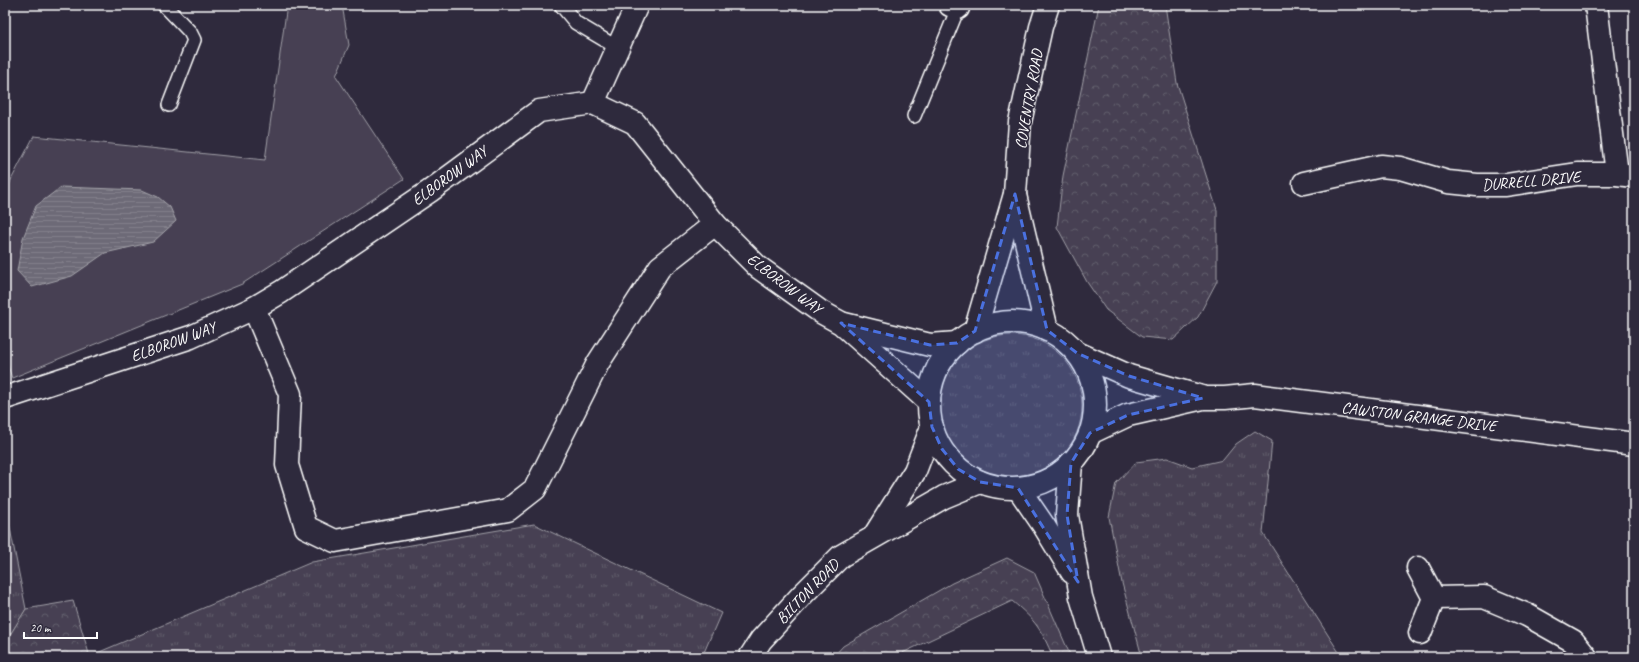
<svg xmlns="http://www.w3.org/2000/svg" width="1639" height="662" viewBox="0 0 1639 662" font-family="Caveat,sans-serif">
	<defs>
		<pattern id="grass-tufts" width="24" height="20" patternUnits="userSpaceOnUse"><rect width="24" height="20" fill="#464152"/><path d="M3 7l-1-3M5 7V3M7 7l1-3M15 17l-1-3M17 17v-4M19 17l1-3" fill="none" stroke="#625e6c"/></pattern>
		<pattern id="forest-crowns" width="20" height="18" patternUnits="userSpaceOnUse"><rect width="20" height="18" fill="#464152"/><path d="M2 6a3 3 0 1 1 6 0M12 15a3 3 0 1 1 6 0" fill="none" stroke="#625e6c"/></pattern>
		<pattern id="water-rules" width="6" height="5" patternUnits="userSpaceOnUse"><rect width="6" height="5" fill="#6d6a77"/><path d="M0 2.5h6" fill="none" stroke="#83808b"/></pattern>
	</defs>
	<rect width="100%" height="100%" fill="#2f2a3d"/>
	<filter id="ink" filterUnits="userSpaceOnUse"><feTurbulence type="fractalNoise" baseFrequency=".025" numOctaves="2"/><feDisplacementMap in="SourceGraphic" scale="8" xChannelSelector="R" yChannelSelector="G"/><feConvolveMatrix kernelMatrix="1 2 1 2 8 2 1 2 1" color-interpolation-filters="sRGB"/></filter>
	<g filter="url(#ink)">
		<g fill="url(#grass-tufts)" stroke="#a2a0a8">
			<circle cx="1011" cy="406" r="71"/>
			<path d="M1255,431L1272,441L1263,533L1342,657H1142L1122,583L1109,517L1116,483L1136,462L1167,458L1192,467L1223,460L1236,444Z"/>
			<path d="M5,503L26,609L5,643Z"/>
			<path d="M534,524L721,613L702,657H94L90,656L312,562Z"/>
		</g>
		<g fill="url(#forest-crowns)" stroke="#a2a0a8">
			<path d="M1099,5H1165L1177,83L1217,210V281L1198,317L1173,340L1142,337L1106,310L1087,282L1057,227L1063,176Z"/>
			<path d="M1007,558L1034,572L1071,657H1053C1041,629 1036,621 1012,601L894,657H833L843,646L952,583Z"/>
			<path d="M73,601L90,657H5V643L26,609Z"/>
		</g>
		<path fill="#464152" stroke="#a2a0a8" d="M287,5H342L349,45L336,76L404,179L242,284L12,378L5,357V198L11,180L34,136L265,160Z"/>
		<path fill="url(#water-rules)" stroke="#a7a6ad" d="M61,187L142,190L158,197L170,207L176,221L153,242L105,253L72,276L32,287L17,271L23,238L36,206Z"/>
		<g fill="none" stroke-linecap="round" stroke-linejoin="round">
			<g stroke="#fff" stroke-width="16">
				<g id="service">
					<path d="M164,5L190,32L194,40L169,105"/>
					<path d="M561,5L576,23L618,48"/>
					<path d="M914,116L958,8"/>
				</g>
			</g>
			<g stroke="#fff" stroke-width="25">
				<g id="minor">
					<path d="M950,5L958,8"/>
					<path d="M1596,5L1617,174"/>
					<path d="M593,103L637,5"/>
					<path d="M1304,183L1381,166L1400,168L1448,182L1477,185H1506L1577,174H1617L1634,176"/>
					<path d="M254,308L290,394L287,465L306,527L335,541L508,510L535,489L598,363L660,267L715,224"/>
					<path d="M844,324L930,345L957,343"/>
					<path d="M5,398L191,337L254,308L281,292L430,191L539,111L593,103L635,123L715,224L758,267L821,312L841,323L929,402"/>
					<path d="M1418,568L1434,598L1420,633"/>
					<path d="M1434,598L1484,597L1527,615L1573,641L1586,657"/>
				</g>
			</g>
			<g stroke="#fff" stroke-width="25">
				<g id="tertiary">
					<path d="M1077,353L1129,376L1202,397"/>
					<path d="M1090,433L1128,415L1203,398H1225L1255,395L1634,444"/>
					<path d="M1071,463L1067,515L1081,597L1099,657"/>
					<path d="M1018,488L1044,526L1072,572"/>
				</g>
			</g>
			<g stroke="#fff" stroke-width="25">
				<g id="secondary">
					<path d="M1015,195L1047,330"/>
					<circle cx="1012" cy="405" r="83"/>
					<path d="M975,331L1015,194L1020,122L1041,27L1048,5"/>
					<path d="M876,533L915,471L932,427"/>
					<path d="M750,657L761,640L803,594L841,556L944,497L980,482"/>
				</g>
			</g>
			<use href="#service" stroke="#2f2a3d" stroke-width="13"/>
			<use href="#minor" stroke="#2f2a3d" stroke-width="22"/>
			<use href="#tertiary" stroke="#2f2a3d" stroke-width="22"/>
			<use href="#secondary" stroke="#2f2a3d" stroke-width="22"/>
		</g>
	</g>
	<path fill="#4a71e0" fill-opacity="0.2" stroke="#4a71e0" stroke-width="3" stroke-dasharray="8 5" stroke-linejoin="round" d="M1015,194L1047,330L1077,353L1129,376L1203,398L1128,415L1090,433L1071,463L1067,515L1078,582L1018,488L980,482L958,469L942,449L932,427L929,402L841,323L930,345L957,343L975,331Z"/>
	<g text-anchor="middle" stroke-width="3" stroke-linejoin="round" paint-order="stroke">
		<g font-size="16" fill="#fff" stroke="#2f2a3d">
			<text transform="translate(1028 99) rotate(-80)" y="6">COVENTRY ROAD</text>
			<text transform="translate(449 175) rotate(-36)" y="6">ELBOROW WAY</text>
			<text transform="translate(1531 180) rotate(-5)" y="6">DURRELL DRIVE</text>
			<text transform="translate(785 283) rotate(37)" y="6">ELBOROW WAY</text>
			<text transform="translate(173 341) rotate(-20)" y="6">ELBOROW WAY</text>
			<text transform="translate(1419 416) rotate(7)" y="6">CAWSTON GRANGE DRIVE</text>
			<text transform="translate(807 591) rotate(-46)" y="6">BILTON ROAD</text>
		</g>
	</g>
	<rect width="1639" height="662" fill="none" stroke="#2f2a3d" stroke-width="20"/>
	<rect x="10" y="10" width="1619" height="642" fill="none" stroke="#fff" stroke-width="1.5" filter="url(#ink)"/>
	<path d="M24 632v6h73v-6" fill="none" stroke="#ffffff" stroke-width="2"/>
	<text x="30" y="632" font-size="12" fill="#ffffff" stroke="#2f2a3d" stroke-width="3" paint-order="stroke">20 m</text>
</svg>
